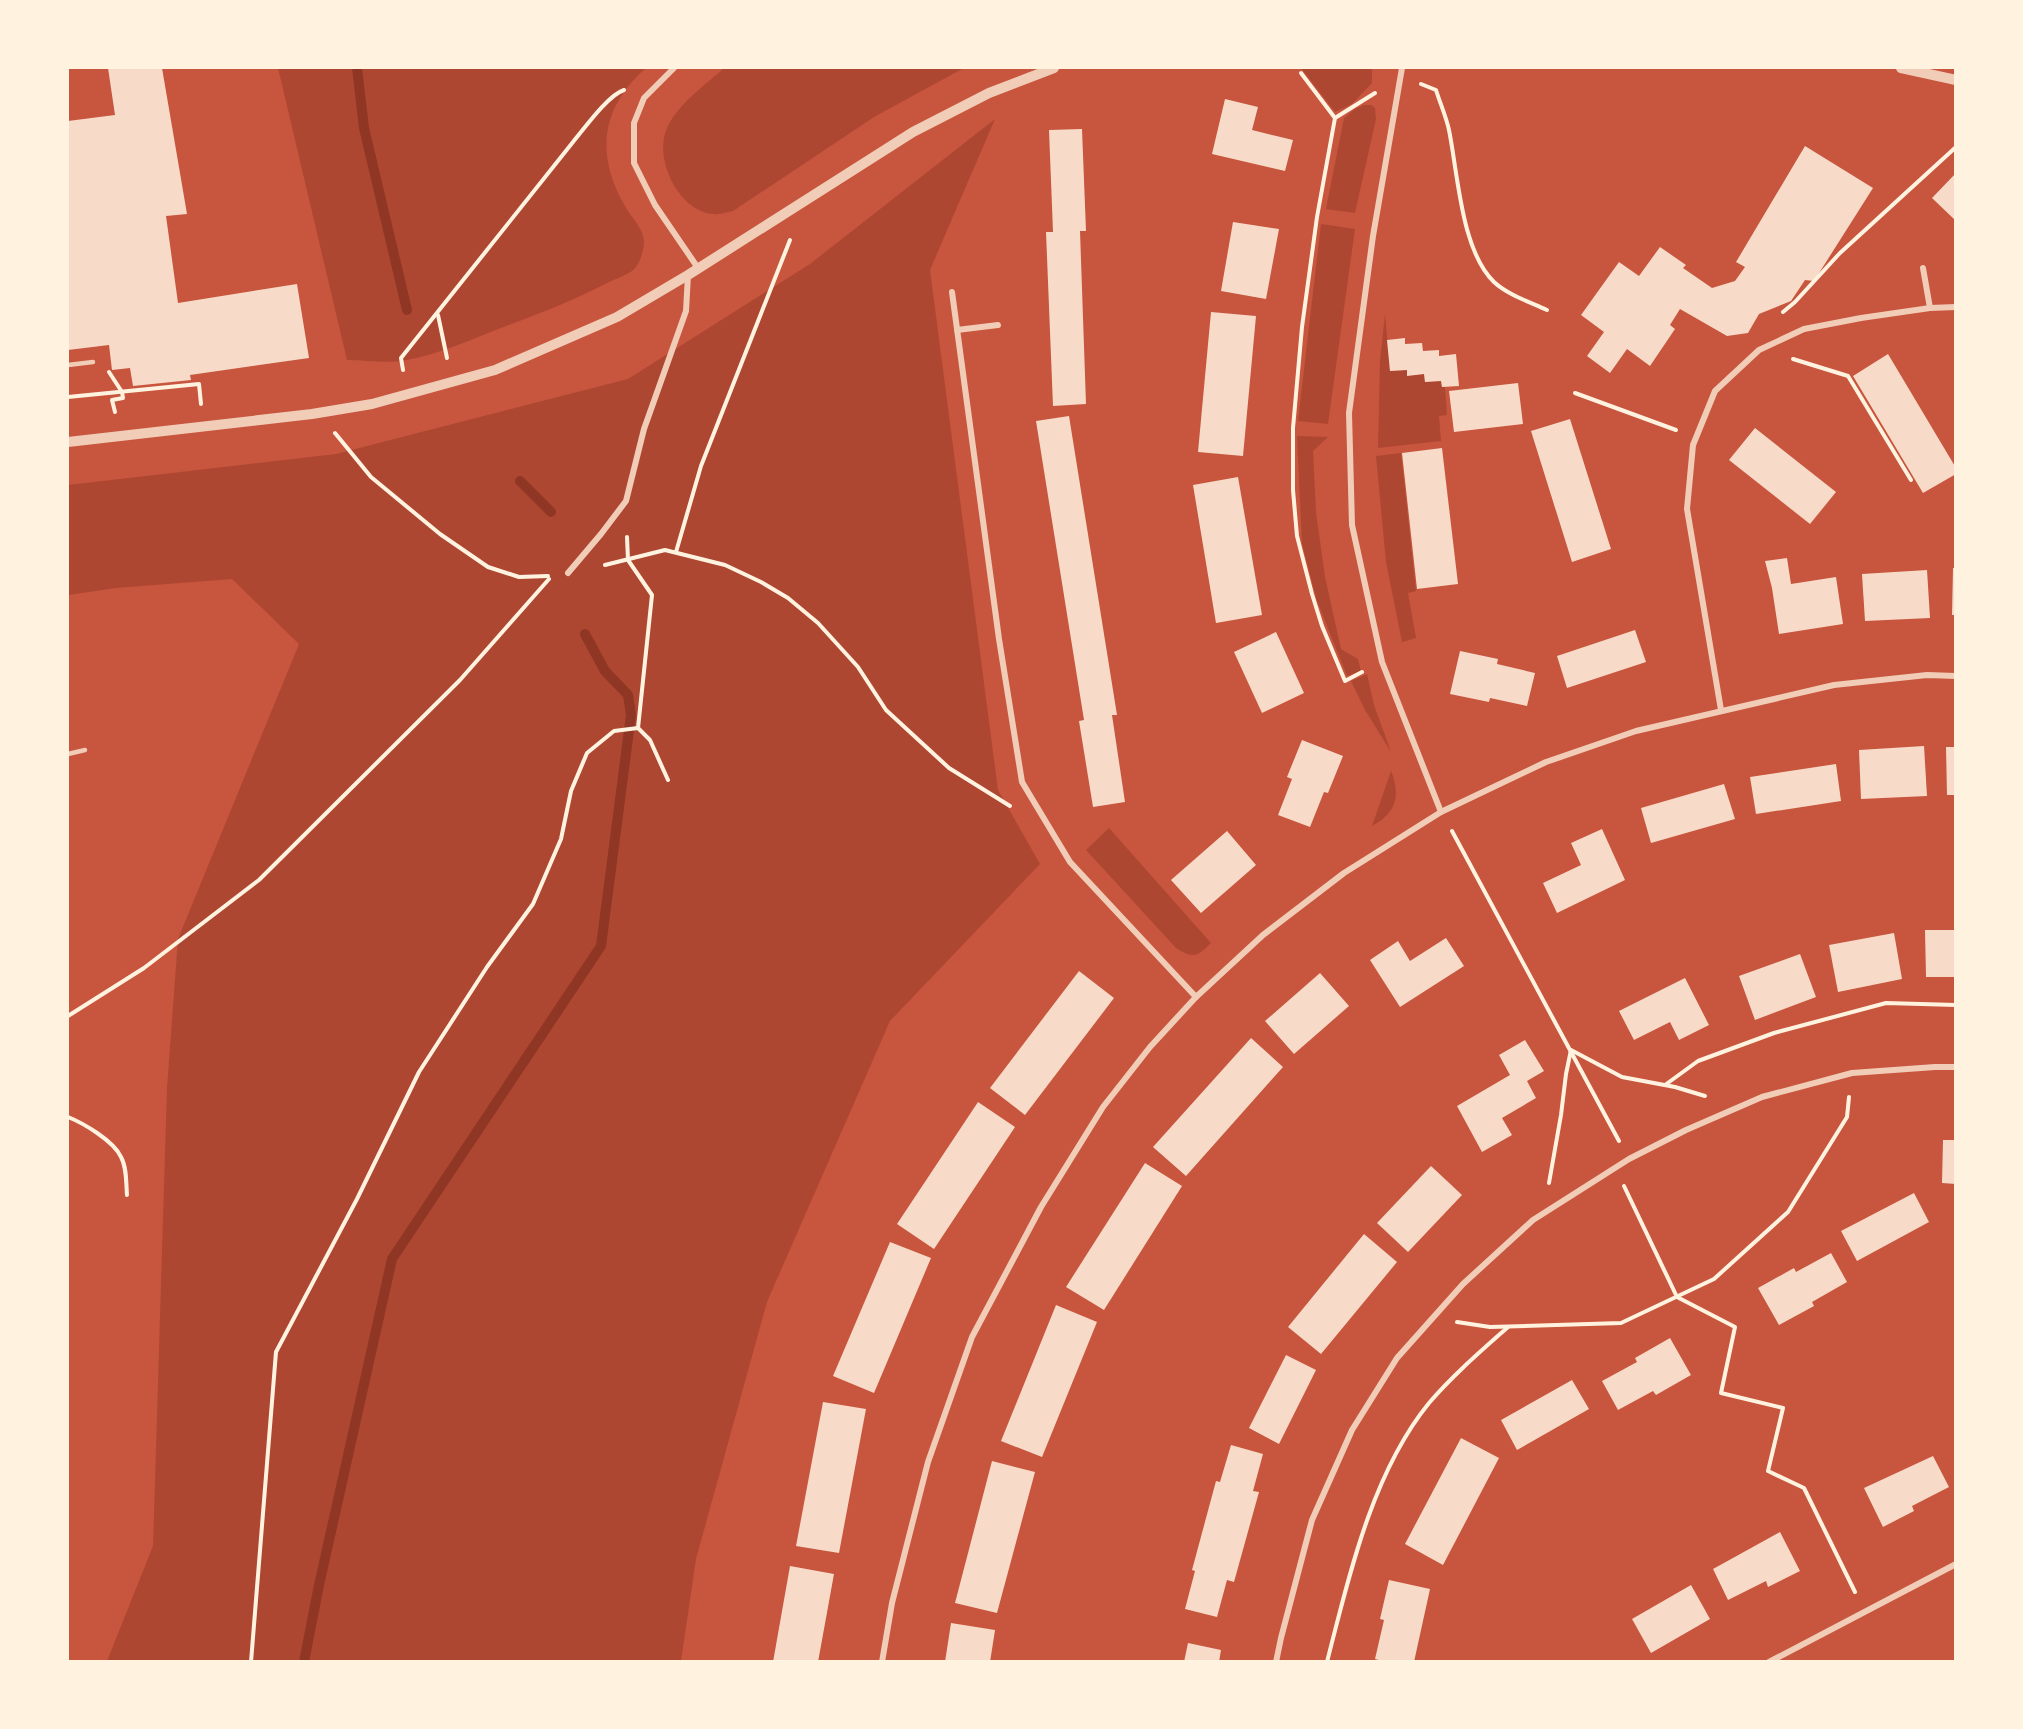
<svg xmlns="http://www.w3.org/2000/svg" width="2023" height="1729" viewBox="0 0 2023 1729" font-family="'Noto Sans',sans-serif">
	<rect width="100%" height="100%" fill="#c8553d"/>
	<g fill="#ae4732">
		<path d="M278,68H646C601,107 595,155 625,206C631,217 644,229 644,242C644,251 639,266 632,271C624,276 615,279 607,283C575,300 541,313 506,326C474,338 441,354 407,360C389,364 366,360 347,360Z"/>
		<path d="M724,68H961L962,69L874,117L733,211C727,212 720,215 714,214C679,212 653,159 667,128C678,104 705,85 724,68Z"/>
		<path d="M1301,68H1372V83L1352,104L1335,112Z"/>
		<path d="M1364,105H1371L1375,108L1376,119L1355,213L1326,209L1344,118L1355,109Z"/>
		<path d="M995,119L930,270L998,790L1040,864L890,1021L767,1302L696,1559L681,1661H107L153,1546L167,1088L178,939L299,644L232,579L116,588L68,595V485L336,454L628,379L810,264Z"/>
		<path d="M1321,224L1355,229L1328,424L1298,421Z"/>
		<path d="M1385,314L1390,371L1407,370L1408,375L1424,374L1425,382L1441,381L1442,387H1445L1447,415L1439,416L1441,441L1378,448L1380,361Z"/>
		<path d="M1297,436L1328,437L1313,451L1316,512L1325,577L1341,649L1358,659L1361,671L1347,676L1317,601L1302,544Z"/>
		<path d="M1401,453L1416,591L1408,593L1416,638L1402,642L1386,562L1376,456Z"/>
		<path d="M1367,674L1374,705L1391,752L1365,710L1351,681Z"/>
		<path d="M1391,771C1401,796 1396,813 1372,826Z"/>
		<path d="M1109,828L1211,943C1197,957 1193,959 1176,948L1086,850Z"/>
	</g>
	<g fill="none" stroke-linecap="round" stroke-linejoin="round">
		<g stroke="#8f3625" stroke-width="10">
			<path d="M357,68L364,128L407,310"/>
			<path d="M520,481L551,512"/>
			<path d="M304,1662L319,1585L392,1259L601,946L631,715L628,695L605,671L585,634"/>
		</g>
	</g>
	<g fill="#f7dbc8">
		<path d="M108,68H162L187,214L166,216L178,303L297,284L309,358L190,375L191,380L133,386L130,368L112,370L109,345L68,350V121L115,115Z"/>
		<path d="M1225,99L1258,107L1252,130L1293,140L1285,171L1212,154Z"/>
		<path d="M1082,129L1086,231H1080L1086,404L1053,406L1046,232H1053L1049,130Z"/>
		<path d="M1805,146L1873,188L1814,281L1805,280L1791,301L1759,314L1748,333L1727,336L1680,309L1670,325L1675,329L1650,366L1627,349L1610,373L1587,356L1604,332L1581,315L1619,262L1639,276L1660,247L1686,265L1683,268L1712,288L1735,281L1745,267L1736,262Z"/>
		<path d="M1956,173V221L1932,198Z"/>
		<path d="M1233,222L1279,229L1266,299L1221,291Z"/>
		<path d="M1211,312L1256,316L1243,456L1198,452Z"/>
		<path d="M1405,338V344L1422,343L1423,351L1439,350V356L1456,354L1459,386L1442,387L1441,381L1425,382L1424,374L1407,376V370L1390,371L1387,340Z"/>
		<path d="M1888,354L1956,468V474L1923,493L1853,376Z"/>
		<path d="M1518,383L1523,424L1454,432L1449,391Z"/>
		<path d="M1069,416L1117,715H1112L1125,802L1093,807L1079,721L1084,720L1036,421Z"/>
		<path d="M1570,419L1611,549L1572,562L1531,431Z"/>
		<path d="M1755,428L1836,492L1810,524L1729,460Z"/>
		<path d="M1442,448L1458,584L1417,589L1402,453Z"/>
		<path d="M1238,477L1262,615L1216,623L1193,485Z"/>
		<path d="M1787,558L1791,584L1836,577L1843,624L1779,634L1772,588L1765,561Z"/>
		<path d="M1953,568H1956V615H1952Z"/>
		<path d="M1927,570L1930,618L1865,621L1862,574Z"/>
		<path d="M1635,630L1646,662L1567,688L1557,656Z"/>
		<path d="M1276,632L1304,693L1262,713L1234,652Z"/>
		<path d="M1460,651L1498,659L1497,664L1535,673L1527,706L1490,698L1489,702L1450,694Z"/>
		<path d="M1302,740L1343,756L1328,793L1324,792L1310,827L1278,815L1292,779L1287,777Z"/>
		<path d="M1924,746L1927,796L1861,799L1859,750Z"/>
		<path d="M1946,747H1956V795H1947Z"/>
		<path d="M1836,764L1841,801L1756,814L1750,777Z"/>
		<path d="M1724,784L1735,819L1651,843L1641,808Z"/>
		<path d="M1602,829L1625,880L1557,913L1543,883L1581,865L1571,843Z"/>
		<path d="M1227,831L1256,865L1201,913L1171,880Z"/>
		<path d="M1925,930H1956V977H1926Z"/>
		<path d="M1894,933L1902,979L1838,992L1829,945Z"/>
		<path d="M1446,938L1464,966L1400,1007L1370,960L1398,941L1410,961Z"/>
		<path d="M1800,954L1816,997L1755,1020L1739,976Z"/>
		<path d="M1079,971L1114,998L1025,1115L990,1088Z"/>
		<path d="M1320,973L1349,1006L1294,1054L1265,1021Z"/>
		<path d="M1685,978L1709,1025L1679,1040L1670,1022L1634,1040L1619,1011Z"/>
		<path d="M1251,1038L1283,1067L1186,1176L1153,1147Z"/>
		<path d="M1525,1040L1544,1071L1527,1081L1536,1098L1502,1118L1512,1135L1482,1152L1457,1106L1510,1075L1499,1055Z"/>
		<path d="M978,1102L1015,1127L934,1249L897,1224Z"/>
		<path d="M1943,1140H1956V1184L1942,1183Z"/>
		<path d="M1145,1163L1182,1186L1104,1310L1066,1287Z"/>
		<path d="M1431,1166L1462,1195L1408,1252L1377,1223Z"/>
		<path d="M1914,1193L1929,1222L1857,1261L1841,1231Z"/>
		<path d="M1364,1234L1397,1262L1321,1354L1288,1327Z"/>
		<path d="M890,1242L931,1258L874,1393L833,1376Z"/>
		<path d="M1831,1253L1847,1282L1812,1302L1814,1306L1779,1325L1758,1288L1794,1268L1796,1272Z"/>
		<path d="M1056,1305L1097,1322L1042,1457L1001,1441Z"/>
		<path d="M1670,1338L1691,1375L1656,1395L1653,1391L1618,1410L1602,1381L1637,1362L1635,1358Z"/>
		<path d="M1286,1355L1316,1370L1279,1444L1249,1428Z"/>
		<path d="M1572,1380L1589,1409L1517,1450L1501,1420Z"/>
		<path d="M823,1402L866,1409L839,1553L796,1546Z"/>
		<path d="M1461,1438L1499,1458L1443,1565L1405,1544Z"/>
		<path d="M1231,1445L1263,1454L1253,1491L1259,1492L1234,1582L1227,1580L1217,1617L1185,1609L1195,1571L1192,1570L1216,1481L1220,1482Z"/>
		<path d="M1933,1456L1949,1487L1912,1506L1914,1511L1883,1527L1864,1488Z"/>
		<path d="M992,1461L1035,1472L997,1613L955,1603Z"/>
		<path d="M1780,1532L1800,1571L1768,1587L1766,1581L1728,1600L1713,1569Z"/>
		<path d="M790,1566L834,1574L818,1662H773Z"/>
		<path d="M1389,1580L1430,1589L1414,1662H1386L1375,1659L1384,1620L1380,1619Z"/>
		<path d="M1691,1585L1710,1619L1651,1653L1632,1619Z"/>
		<path d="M951,1623L995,1630L990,1662H945Z"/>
		<path d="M1188,1643L1221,1650L1219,1662H1184Z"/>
	</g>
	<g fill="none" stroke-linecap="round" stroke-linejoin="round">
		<g stroke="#fff3e0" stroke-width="4">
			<path d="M1301,73L1335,118"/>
			<path d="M1421,84L1436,90C1440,103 1446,116 1449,130C1458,174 1461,250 1494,282C1508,295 1530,302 1547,310"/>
			<path d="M1783,312L1795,302L1840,253L1956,147"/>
			<path d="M438,315L447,358"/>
			<path d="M1793,359L1848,376L1911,480"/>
			<path d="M403,370L401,358L573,142C584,129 608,95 624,90"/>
			<path d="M109,372L122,392L123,398L112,400L115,412"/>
			<path d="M1575,393L1676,430"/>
			<path d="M68,397L199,384L201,404"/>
			<path d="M335,433L371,477L440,534L488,567L519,577L548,576"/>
			<path d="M627,537L628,560L652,595L638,728L650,740L668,780"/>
			<path d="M676,552L701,466L790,240"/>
			<path d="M605,565L665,550L725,565L761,582L788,598L818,623L858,667L886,710L949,768L1010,806"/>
			<path d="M1362,672L1345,681L1322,626L1312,594L1297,536L1293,490V428L1302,327L1317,217L1335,118L1375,93"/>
			<path d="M1452,831L1619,1141"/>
			<path d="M68,1016L144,968L259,880L460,680L549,579"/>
			<path d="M1665,1085L1698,1061L1774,1033L1886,1003L1956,1005"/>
			<path d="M68,1117C83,1123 114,1141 121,1157C127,1168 126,1183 127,1195"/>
			<path d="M1549,1183L1561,1115L1566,1074L1571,1050L1622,1077L1675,1087L1705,1096"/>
			<path d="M1624,1186L1677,1297L1735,1327L1721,1393L1783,1408L1768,1471L1804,1488L1855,1592"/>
			<path d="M1457,1322L1490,1327L1621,1323L1714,1279L1788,1212L1847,1117L1849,1097"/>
			<path d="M251,1662L276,1352L357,1199L419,1072L487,967L533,904L561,839L571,791L587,753L614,731L638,728"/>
			<path d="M1327,1662C1349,1576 1372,1473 1429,1403C1453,1375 1481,1351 1508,1327"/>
		</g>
		<g stroke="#f1ccb7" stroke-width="4.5">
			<path d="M68,365L93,362"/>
			<path d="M68,754L85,750"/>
		</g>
		<g stroke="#f1ccb7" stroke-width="6">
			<path d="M674,68L644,98L634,123V163L655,205L698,268"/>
			<path d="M1402,68L1373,236L1349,413L1352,525L1382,662L1441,812"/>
			<path d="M1923,268L1930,308"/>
			<path d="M952,292L999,639L1022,782L1070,862L1196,997"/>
			<path d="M957,330L998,325"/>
			<path d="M568,573L601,534L626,501L644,429L686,311L688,275"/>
			<path d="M1721,710L1687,509L1693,445L1715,391L1759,350L1804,329L1861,318L1930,308L1956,307"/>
			<path d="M882,1662L892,1603L928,1462L972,1337L1041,1207L1103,1107L1150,1047L1196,997L1263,935L1344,873L1441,812L1546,762L1636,731L1834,685L1927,675L1956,676"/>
			<path d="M1276,1662L1281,1638L1312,1520L1352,1430L1397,1358L1463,1284L1533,1220L1629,1159L1686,1130L1762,1097L1852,1073L1935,1067H1956"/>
			<path d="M1769,1662L1956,1564"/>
		</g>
		<g stroke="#f1ccb7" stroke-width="10">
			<path d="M1901,68L1956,80"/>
			<path d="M68,442L312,414L372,404L495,370L617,317L688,275L913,132L989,93L1054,68"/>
		</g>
	</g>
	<rect width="2023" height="1729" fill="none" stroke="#fff3e0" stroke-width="138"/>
</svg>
